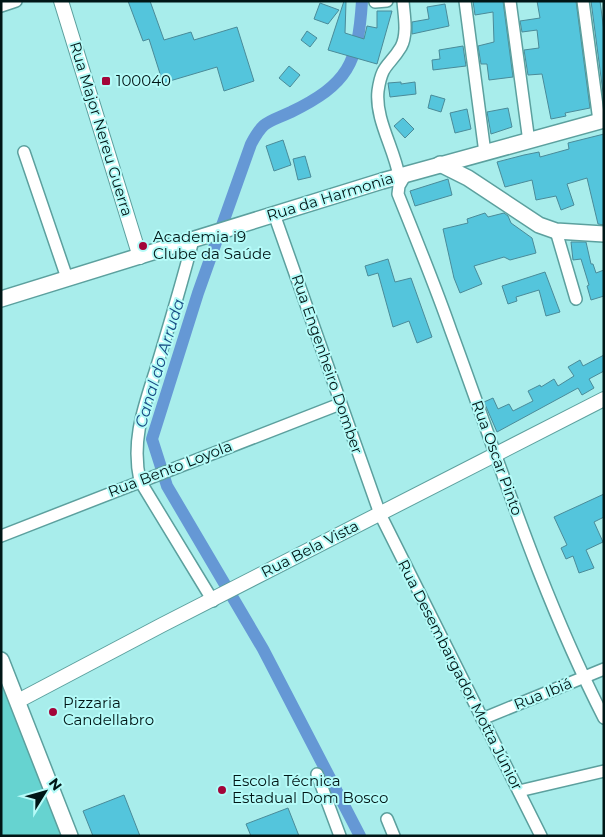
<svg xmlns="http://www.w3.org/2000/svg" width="605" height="837" viewBox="0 0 605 837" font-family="Montserrat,sans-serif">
	<rect width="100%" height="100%" fill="#a8edeb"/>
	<path fill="#66d3d0" d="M12,687L70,836H1V688Z"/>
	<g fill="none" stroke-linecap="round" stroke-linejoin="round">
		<path stroke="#6598d5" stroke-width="12" d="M360,836L263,649L167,486L152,439L198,293L251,144C264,120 267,123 291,112C348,84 358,64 362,1"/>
	</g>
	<g fill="#54c5dc" stroke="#4a8b99">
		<path d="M128,1H150L164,40L191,32L194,40L237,27L254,81L224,91L217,67L163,83L149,39L143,41Z"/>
		<path d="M344,1L346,2L345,33L364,39L367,26L377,28V11H392L377,64L328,50Z"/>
		<path d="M473,1H503L513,77L489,80L487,64H481L478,46L494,42L493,12L475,15Z"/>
		<path d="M537,1H576L590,108L565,113L566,116L551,119L542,74L528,75L524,50L539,48L537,30L522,32L520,21L540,18Z"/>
		<path d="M591,1H600L604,31V100Z"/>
		<path d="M320,3L339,10L328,24L314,19Z"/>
		<path d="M445,4L449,26L412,34V22L429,19L427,7Z"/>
		<path d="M307,31L317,38L310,47L301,40Z"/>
		<path d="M463,46L466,66L433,70L432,60L440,59L439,50Z"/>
		<path d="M289,66L300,75L290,87L279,78Z"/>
		<path d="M401,82V84L415,82L416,94L390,97L388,83Z"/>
		<path d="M431,95L445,99L441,112L428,108Z"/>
		<path d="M508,108L512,127L491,134L487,112Z"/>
		<path d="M467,109L471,129L455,133L450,113Z"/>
		<path d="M403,118L414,129L405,138L394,126Z"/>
		<path d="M604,134V225L598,224L587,178L567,184L574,205L561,210L556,196L536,200L532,180L505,187L497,162L524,155L539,152L540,157L569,149L568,143Z"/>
		<path d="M283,140L291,165L274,171L266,146Z"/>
		<path d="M305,156L311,177L298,180L293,159Z"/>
		<path d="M448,179L452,195L415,206L410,191Z"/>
		<path d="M485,213L488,217L504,213L508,216L511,223L532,238L536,253L510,260L504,257L474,266L482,284L460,293L454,278L443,229L468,223L467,219Z"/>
		<path d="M571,242H586L591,264H593L596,273L604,270V296L591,300L587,286L589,285L581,259L573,260Z"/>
		<path d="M388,259L395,282L411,278L432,337L417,343L409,321L393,327L378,273L368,276L365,266Z"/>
		<path d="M545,272L560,312L546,316L539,290L516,297L517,301L508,304L502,286Z"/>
		<path d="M604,355V371L589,379L594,388L582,395L578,388L497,432L484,402L493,398L498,409L509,404L513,411L533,401L528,391L540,385L541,387L554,379L558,386L574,376L568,367L580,360L583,366Z"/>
		<path d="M604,494V517L594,522L603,542L586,550L594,568L579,573L573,556L566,559L561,548L567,545L554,517Z"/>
		<path d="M124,795L140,836H93L83,811Z"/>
		<path d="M288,808L299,836H251L246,824Z"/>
	</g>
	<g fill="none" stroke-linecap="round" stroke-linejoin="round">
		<g stroke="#5ca09e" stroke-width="14">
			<g id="minor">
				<path d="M465,1L485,153"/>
				<path d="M510,1L529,142"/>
				<path d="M583,1L599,121"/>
				<path d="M375,2L387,1"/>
				<path d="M1,6L16,1"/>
				<path d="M24,152L67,278"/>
				<path d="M406,174L399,186L398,194C416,239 435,285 451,331C499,461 541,595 604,718"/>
				<path d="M399,176C394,148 375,119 378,91C382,63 389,67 401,47C408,34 404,15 403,1"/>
				<path d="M274,214L380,514L541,836"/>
				<path d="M556,231L576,299"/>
				<path d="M193,240C182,283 169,326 156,369C144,407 131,440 140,481L213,601"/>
				<path d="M1,536L340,404"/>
				<path d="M482,719L604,669"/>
				<path d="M317,774L340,836"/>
				<path d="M519,791L604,771"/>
				<path d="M387,819L394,836"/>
			</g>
		</g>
		<g stroke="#5ca09e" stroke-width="16">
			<g id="tertiary">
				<path d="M61,1L140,257"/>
				<path d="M18,701L162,625L604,399"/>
			</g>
		</g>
		<g stroke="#5ca09e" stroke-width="18">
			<g id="secondary">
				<path d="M440,164L468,178L539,225L556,231L604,234"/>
				<path d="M1,299L382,181L604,120"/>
				<path d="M1,660L70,836"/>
			</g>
		</g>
		<use href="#minor" stroke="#fff" stroke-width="11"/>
		<use href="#tertiary" stroke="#fff" stroke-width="14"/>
		<use href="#secondary" stroke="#fff" stroke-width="15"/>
	</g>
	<g fill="#a30539" stroke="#b5fbf8" stroke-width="2">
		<rect x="101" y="76" width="10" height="10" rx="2.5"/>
		<circle cx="143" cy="246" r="5"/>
		<circle cx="53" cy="712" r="5"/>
		<circle cx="222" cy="790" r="5"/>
	</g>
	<g text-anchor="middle" stroke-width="4" stroke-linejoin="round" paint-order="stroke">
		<g font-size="15" fill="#001616" stroke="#b5fbf8" text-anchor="start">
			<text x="116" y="86">100040</text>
			<text x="153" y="242">Academia i9<tspan x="153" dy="17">Clube da Saúde</tspan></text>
			<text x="63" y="708">Pizzaria<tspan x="63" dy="17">Candellabro</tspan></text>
			<text x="232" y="786">Escola Técnica<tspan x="232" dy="17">Estadual Dom Bosco</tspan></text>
		</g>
		<g font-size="15" fill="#001616" stroke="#b5fbf8">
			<text transform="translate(101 129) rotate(73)" y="5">Rua Major Nereu Guerra</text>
			<text transform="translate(330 197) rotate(-17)" y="5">Rua da Harmonia</text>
			<text transform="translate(327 364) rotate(71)" y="5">Rua Engenheiro Domber</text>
			<text transform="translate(497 458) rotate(70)" y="5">Rua Oscar Pinto</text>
			<text transform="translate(170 469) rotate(-21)" y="5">Rua Bento Loyola</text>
			<text transform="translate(310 549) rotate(-27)" y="5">Rua Bela Vista</text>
			<text transform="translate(460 675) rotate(63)" y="5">Rua Desembargador Motta Júnior</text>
			<text transform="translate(543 694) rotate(-22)" y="5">Rua Ibiá</text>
		</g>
		<g font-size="16" font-style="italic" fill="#174b83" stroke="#b5fbf8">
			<text transform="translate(159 363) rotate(-73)" y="6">Canal do Arruda</text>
		</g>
	</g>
	<rect width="605" height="837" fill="none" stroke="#001616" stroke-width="5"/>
	<g transform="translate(45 792) rotate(53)" stroke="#b5fbf8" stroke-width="4" paint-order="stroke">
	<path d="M0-4L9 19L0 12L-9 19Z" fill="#001616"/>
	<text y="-8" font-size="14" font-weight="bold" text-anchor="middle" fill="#001616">N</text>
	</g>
</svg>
